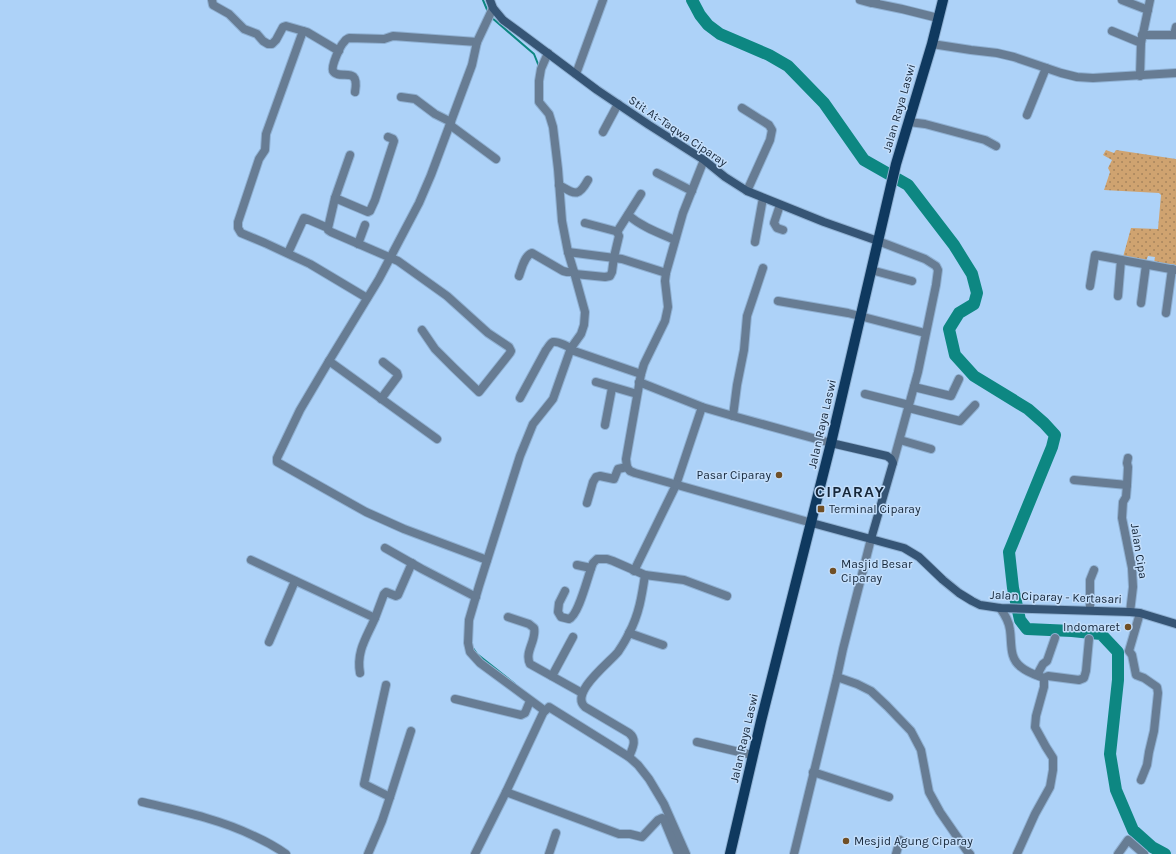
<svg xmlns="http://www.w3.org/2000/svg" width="1176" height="854" viewBox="0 0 1176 854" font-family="Karla,sans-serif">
	<defs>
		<pattern id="grass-dots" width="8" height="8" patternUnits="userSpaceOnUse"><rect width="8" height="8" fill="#cfa370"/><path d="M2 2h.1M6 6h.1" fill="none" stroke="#a7855d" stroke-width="1.8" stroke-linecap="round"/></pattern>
	</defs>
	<rect width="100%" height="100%" fill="#add2f8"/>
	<path fill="url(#grass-dots)" d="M1106,150L1114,153L1116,150L1176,159V266L1154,263L1155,257L1148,256L1146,261L1123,257L1131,228L1158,229L1161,195L1159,193L1104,190L1110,172L1108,168L1112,160L1103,155Z"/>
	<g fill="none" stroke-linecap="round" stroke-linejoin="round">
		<g stroke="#0d8782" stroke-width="2">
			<path d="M483,0L488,12"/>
			<path d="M491,17L534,54L538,64V68"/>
			<path d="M473,648L477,654L515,684"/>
		</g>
		<path stroke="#0d8782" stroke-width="12" d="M692,0L700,15L708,25L720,34L769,55L788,66L824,103L864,160L908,185L954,245L972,274L977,293L974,304L959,313L949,329L955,355L974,376L1028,409L1044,423L1055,435L1052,447L1009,552L1013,588L1020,620L1027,629L1072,631L1101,634L1118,652V680L1110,754L1116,790L1133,830L1152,847L1165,854"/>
		<g stroke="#8fb0d2" stroke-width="10">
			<g id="minor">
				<path d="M212,0L213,5L229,14L244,29L257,34L263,41L268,44H272L276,40L283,27L286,26L307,32L339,51"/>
				<path d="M860,0L871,3L876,1"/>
				<path d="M1122,0L1148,10"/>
				<path d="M873,3L902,9L938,18"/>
				<path d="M303,31L266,134L265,150L259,159L238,222V228L241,233L265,243L310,264L367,298"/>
				<path d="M1112,31L1141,43"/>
				<path d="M1142,35H1176"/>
				<path d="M1174,35L1176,27"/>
				<path d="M932,44L971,50L997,53L1014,57L1061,73L1077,77L1093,78L1176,73"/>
				<path d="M548,53L541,69L539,81V102L549,114L553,127L558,169L562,221L568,252L574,272L585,312L584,325L581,334L571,348L553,399L533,424L520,456L479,586L469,620L468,643L470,652L480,663L537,705L545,711L549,707L610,745L629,757L638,765L649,779L664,804L686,854"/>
				<path d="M576,74L603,0"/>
				<path d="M1140,76L1141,43L1150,0"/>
				<path d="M355,92C360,64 339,81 333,71C331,66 340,46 344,42C346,39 347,39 349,38L384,39L393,36L477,42"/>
				<path d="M401,97L415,99L435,114L451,122"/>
				<path d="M742,108L769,125L772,130L770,140L747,191"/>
				<path d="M1027,115L1046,68"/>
				<path d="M909,122L925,124L985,140L996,146"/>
				<path d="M450,125L496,159"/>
				<path d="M603,132L618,104"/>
				<path d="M657,173L692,191"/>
				<path d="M559,185C575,194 578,198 588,180"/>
				<path d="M335,198L368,212L370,211L375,200L394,141L393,139L388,137"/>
				<path d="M780,205L774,223L777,228L783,230"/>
				<path d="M628,215C642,227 659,233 675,240"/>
				<path d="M328,228L335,198L350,155"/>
				<path d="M617,232L641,194"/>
				<path d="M755,242L763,198"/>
				<path d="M358,244L365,225"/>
				<path d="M568,252L622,259L666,273"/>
				<path d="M288,253L304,218L307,219L328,228V230L331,232L398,261L447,296L488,333L509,347L511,351L510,353L479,392L454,368L435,349L422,330"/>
				<path d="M871,270L912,281"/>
				<path d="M575,274L605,277L610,276L612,272L614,257L619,236L617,232L615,231L585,223"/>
				<path d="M519,276C522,268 524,256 532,253L563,271L567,272H574"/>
				<path d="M1090,286L1095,255L1176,270"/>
				<path d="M1118,296L1121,260"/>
				<path d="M778,301L848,313L925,333"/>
				<path d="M1141,303L1146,265"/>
				<path d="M1166,313L1172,269"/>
				<path d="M329,361L300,410L277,458V462L366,512L404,529L487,560"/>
				<path d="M596,382L637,394"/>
				<path d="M639,382L702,407L733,416L831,443"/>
				<path d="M914,387L951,396L959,379"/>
				<path d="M865,394L909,405"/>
				<path d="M520,398L546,350C548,348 550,343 553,342C557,341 571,347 574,351L641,374"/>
				<path d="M381,399L398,376L397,373L383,362"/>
				<path d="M909,408L960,421L975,405"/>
				<path d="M733,416L737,385L744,350L747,316L763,268"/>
				<path d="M605,425L612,388"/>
				<path d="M437,439L329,361L379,279L419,203L431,175L472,65L477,42L493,8"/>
				<path d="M900,440L931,449"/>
				<path d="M1128,458L1127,463L1128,467L1127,485L1126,497L1123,502L1122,518L1132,568L1133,587L1130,612"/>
				<path d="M1074,480L1127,485"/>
				<path d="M587,503L593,482L596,477L600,476L614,479L618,469L627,467"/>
				<path d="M385,548L422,569L476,597"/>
				<path d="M251,560L375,618"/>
				<path d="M577,565L591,568"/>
				<path d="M634,571L676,485L702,407"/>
				<path d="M565,591L559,603L558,612L561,617L569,619C579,615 588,575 593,563L597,559H607L613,561L645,575L684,580L727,596"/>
				<path d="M1000,608C1005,615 1009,621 1010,630C1012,644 1009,658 1021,667C1028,673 1036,675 1044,678V687L1036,716L1035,727L1046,747L1053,758V770L1050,787L1035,814L1017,854"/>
				<path d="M1090,610V580L1094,570"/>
				<path d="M1140,613L1129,651L1132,655L1136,675L1144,678L1157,687L1158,693L1154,731L1149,752L1147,765L1141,780"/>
				<path d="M508,617L529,624L534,628C537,640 524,652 530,664L582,693"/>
				<path d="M629,633L663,645"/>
				<path d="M269,642L295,581"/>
				<path d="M360,673C356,651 367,637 375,618C378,610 381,602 384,594L386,592L396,596L398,595L412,563"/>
				<path d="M1037,675L1043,664L1047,661L1055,638"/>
				<path d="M552,676L573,637"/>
				<path d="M837,677L857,684L871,691L887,706L911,731L921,750L929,792L940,812L967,851L970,854"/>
				<path d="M1044,678L1048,676L1079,680L1084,678L1086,671L1089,639"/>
				<path d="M386,685L364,784L390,797"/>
				<path d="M455,699L521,715L525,713L530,701"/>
				<path d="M697,742L752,755"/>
				<path d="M629,757C632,749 638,740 629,733L585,707C569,693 610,662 618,652C622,646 626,640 629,633C639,615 642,595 645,575"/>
				<path d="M813,772L889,797"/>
				<path d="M506,792L544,711"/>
				<path d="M142,802C180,811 219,819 254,836C265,841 276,847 286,854"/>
				<path d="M368,854L382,821L390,797L411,731"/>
				<path d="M475,854L506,792L619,834H630L642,837L658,820L662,818L664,820L678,854"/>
				<path d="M549,854L556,833"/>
				<path d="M794,854L837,677L843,649L871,539"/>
				<path d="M896,854L900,840"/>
				<path d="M1118,854L1128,840L1144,854"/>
			</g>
		</g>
		<g stroke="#8fb0d2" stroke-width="10">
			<g id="tertiary">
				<path d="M704,160L683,213L666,273L665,281L668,307L665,321L644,364L641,374L626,459L627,467L630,471L635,473L812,523"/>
				<path d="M878,241L925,259L936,266L938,270L936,285L918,372L893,463"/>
			</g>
		</g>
		<g stroke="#8fb0d2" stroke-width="10">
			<g id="secondary">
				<path d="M490,0L493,8L503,20L518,31L597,90L649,125L704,160L725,177L747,191L824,222L878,241"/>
				<path d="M831,443L887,456L891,459L893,463L871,539"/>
				<path d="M812,523L904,548L919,557L943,580L959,593L972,601L980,605L1000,608L1130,612L1140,613L1176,624"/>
			</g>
		</g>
		<g stroke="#8fb0d2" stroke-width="12">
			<path id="primary" d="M730,854L761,721L831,443L896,164L932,44L943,0"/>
		</g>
		<use href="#minor" stroke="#677c93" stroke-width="8"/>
		<use href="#tertiary" stroke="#677c93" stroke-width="8"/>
		<use href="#secondary" stroke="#365575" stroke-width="8"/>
		<use href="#primary" stroke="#0f395f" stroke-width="10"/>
	</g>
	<g fill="#704f26" stroke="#c3defb" stroke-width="1.5">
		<circle cx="779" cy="475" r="4"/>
		<rect x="817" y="505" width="8" height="8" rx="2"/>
		<circle cx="833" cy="571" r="4"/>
		<circle cx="1128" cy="627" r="4"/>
		<circle cx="846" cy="841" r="4"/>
	</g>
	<g text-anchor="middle" stroke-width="3" stroke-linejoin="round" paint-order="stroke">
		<g font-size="12" fill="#16273a" stroke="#c3defb">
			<text transform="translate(899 108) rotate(-74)" y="4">Jalan Raya Laswi</text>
			<text transform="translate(678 131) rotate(34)" y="4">Stit At-Taqwa Ciparay</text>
			<text transform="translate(822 424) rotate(-77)" y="4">Jalan Raya Laswi</text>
			<text transform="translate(1139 551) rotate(81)" y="4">Jalan Cipa</text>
			<text transform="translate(1056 597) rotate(2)" y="4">Jalan Ciparay - Kertasari</text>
			<text transform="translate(744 738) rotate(-77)" y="4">Jalan Raya Laswi</text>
		</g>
		<g font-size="12" fill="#16273a" stroke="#c3defb" text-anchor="start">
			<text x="771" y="479" text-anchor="end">Pasar Ciparay</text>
			<text x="829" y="513">Terminal Ciparay</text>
			<text x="841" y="568">Masjid Besar<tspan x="841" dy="14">Ciparay</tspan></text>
			<text x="1120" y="631" text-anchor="end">Indomaret</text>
			<text x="854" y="845">Mesjid Agung Ciparay</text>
		</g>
		<g font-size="16" font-weight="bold" letter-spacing="1" fill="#16273a" stroke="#c3defb">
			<text x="850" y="497">CIPARAY</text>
		</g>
	</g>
</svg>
